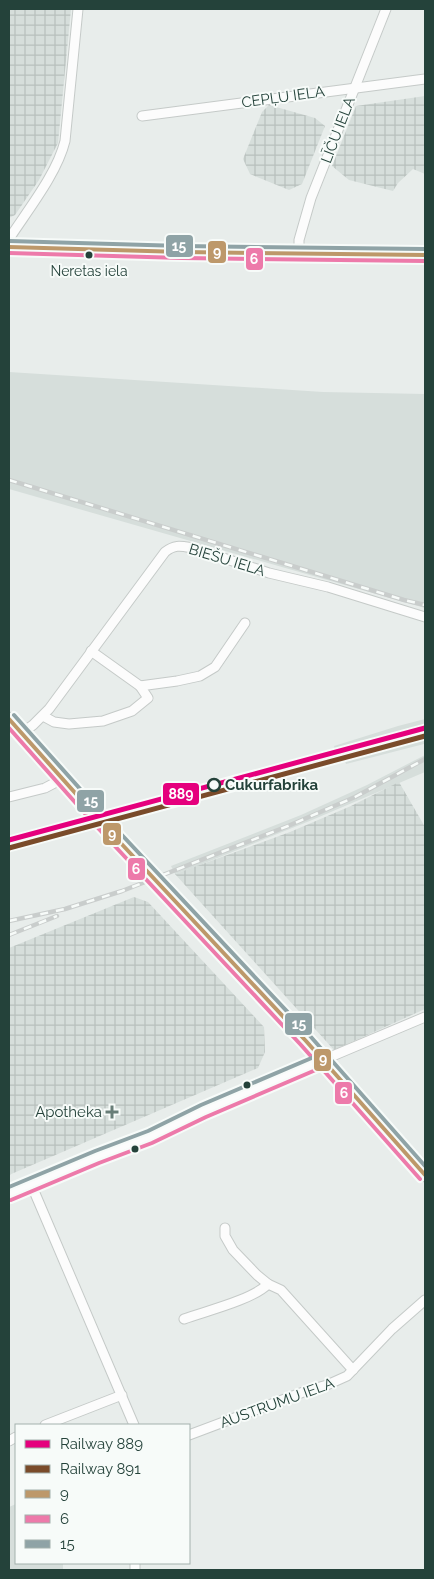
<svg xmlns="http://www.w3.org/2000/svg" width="434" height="1579" font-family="Raleway,sans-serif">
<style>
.built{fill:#d6dedb}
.industrial{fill:url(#industrial-grid)}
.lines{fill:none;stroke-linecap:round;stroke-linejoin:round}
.street-casing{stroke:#c5cac8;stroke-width:11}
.secondary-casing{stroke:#c3cbc8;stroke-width:15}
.street{stroke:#fcfcfc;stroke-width:9}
.secondary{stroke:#fcfcfc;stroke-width:12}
.rail-casing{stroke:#c9cdcc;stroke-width:4.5}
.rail{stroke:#f7fbf9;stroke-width:2.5;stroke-dasharray:8;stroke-linecap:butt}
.bus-1-casing{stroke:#f7fbf9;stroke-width:8}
.bus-2-casing{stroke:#f7fbf9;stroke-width:8}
.bus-3-casing{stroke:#f7fbf9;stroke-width:8}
.bus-1{stroke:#bd986a;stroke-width:4}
.bus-2{stroke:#ed7aaa;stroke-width:4}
.bus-3{stroke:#8fa3a6;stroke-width:4}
.rail-1-casing{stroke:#f7fbf9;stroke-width:9}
.rail-2-casing{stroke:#f7fbf9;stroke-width:9}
.rail-1{stroke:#e5007d;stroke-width:5}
.rail-2{stroke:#7a4b2a;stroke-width:5}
.bus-dot{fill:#24423a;stroke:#f7fbf9;stroke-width:2}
.stop-dot{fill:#f7fbf9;stroke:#24423a;stroke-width:2.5}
.poi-dot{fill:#697e78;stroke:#f7fbf9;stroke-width:2}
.labels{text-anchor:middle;stroke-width:4;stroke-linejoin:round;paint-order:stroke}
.bus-label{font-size:14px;fill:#24423a;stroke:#f7fbf9}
.street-label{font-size:15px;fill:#24423a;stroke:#f7fbf9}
.stop-label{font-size:15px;font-weight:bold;fill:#24423a;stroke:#f7fbf9;text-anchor:start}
.poi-label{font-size:15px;fill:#24423a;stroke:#f7fbf9;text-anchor:end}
.line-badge{stroke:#f7fbf9;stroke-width:2}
.badge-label{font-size:14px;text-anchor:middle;font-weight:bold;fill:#fff}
</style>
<defs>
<pattern id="industrial-grid" width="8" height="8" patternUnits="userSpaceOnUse" patternTransform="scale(1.25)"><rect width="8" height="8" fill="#d6dedb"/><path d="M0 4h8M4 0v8" fill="none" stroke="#b8c0bd"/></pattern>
</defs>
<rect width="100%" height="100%" fill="#e8edeb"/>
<!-- built -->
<g class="built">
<path d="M 9,372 L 323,392 L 425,394 L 425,608 L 9,489 Z"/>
<path d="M 425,719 L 424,744 L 346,764 L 345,761 L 118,822 L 107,811 L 335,750 L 334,746 L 398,726 Z"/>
<path d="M 425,755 L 425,772 L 312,820 L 195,867 L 175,874 L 171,866 L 301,815 L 367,785 Z"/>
<path d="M 16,1504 L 16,1563 L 63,1563 L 63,1570 L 9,1570 L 9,1507 Z"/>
</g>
<!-- industrial -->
<g class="industrial">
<path d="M 9,9 L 71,9 L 58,143 L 39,180 L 15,215 L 9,218 Z"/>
<path d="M 425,96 L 425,174 L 413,169 L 398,183 L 393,191 L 349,180 L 332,166 L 356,106 Z"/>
<path d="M 269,105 L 315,118 L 325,126 L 302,184 L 289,190 L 250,174 L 243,159 L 262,112 Z"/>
<path d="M 399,782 L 425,827 L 425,1009 L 334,1050 L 175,874 L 290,832 L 351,806 Z"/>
<path d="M 134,897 L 148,902 L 264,1027 L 265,1052 L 258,1068 L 9,1175 L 9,948 Z"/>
</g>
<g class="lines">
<!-- street casing -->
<g class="street-casing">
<g id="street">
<path d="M 142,116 L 425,79"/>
<path d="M 9,239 C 27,211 57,174 65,141 L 78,9"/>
<path d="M 9,247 L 182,252 L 425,255"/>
<path d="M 299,253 L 299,240 L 311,198 L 386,9"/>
<path d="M 91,651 L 140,686 L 177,681 L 200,676 L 215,667 L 245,623"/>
<path d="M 43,716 L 54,722 L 69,724 L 103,721 L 132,711 L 148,698 L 140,686"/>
<path d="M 22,733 L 33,725 L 49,709 L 165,552 C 175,544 181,546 193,548 L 269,573 L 328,587 L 425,617"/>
<path d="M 9,797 L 45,788 L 62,779"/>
<path d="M 323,1060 L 425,1017"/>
<path d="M 31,1184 L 134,1425"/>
<path d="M 225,1228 L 225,1236 L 233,1250 L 257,1275 L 268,1284 L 281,1290 L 353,1370"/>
<path d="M 184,1319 C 206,1311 252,1300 268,1284"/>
<path d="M 45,1425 L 122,1395"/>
<path d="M 189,1435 L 306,1391 L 327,1385 L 347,1376 L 392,1329 L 425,1300"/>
<path d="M 9,1441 L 16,1437"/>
<path d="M 135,1570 L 135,1563"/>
</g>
</g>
<!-- secondary casing -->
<g class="secondary-casing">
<g id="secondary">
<path d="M 9,719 L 102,823 L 306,1041 L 425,1175"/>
<path d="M 9,1194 L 97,1157 L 150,1137 L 203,1111 L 323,1060"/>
</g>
</g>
<!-- street -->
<use href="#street" class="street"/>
<!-- secondary -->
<use href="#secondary" class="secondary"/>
<!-- rail casing -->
<g class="rail-casing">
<g id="rail">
<path d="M 9,480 L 404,600 L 425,605"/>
<path d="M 9,921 L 65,909 L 122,891 L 288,826 L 355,797 L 425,759"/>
<path d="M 9,935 L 57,916"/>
</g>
</g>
<!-- rail -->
<use href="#rail" class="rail"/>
<!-- bus-1 casing -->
<g class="bus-1-casing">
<g id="bus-1">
<path d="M 9,247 L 182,252 L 425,255"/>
<path d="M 9,719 L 102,823 L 306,1041 L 425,1175"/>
</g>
</g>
<!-- bus-2 casing -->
<g class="bus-2-casing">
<g id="bus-2">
<path d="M 9,253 L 182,258 L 425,261"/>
<path d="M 9,728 L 97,827 L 301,1045 L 420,1179"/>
<path d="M 11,1200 L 99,1163 L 152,1143 L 206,1117 L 325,1066"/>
</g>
</g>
<!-- bus-3 casing -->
<g class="bus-3-casing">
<g id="bus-3">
<path d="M 9,241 L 182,246 L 425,249"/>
<path d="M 14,715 L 107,819 L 311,1037 L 425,1166"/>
<path d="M 9,1187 L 95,1151 L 148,1131 L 201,1105 L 321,1054"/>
</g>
</g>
<!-- bus-1 -->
<use href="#bus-1" class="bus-1"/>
<!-- bus-2 -->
<use href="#bus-2" class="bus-2"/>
<!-- bus-3 -->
<use href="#bus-3" class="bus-3"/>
<!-- rail-1 casing -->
<g class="rail-1-casing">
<path id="rail-1" d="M 9,840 L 425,728"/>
</g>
<!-- rail-2 casing -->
<g class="rail-2-casing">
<path id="rail-2" d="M 9,848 L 425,736"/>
</g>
<!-- rail-1 -->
<use href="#rail-1" class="rail-1"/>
<!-- rail-2 -->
<use href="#rail-2" class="rail-2"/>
</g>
<!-- markers -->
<g class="bus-dot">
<circle cx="89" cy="255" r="4.5"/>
<circle cx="247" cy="1085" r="4.5"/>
<circle cx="135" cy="1149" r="4.5"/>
</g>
<circle class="stop-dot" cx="214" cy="785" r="6"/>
<path class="poi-dot" d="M109.5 1104.5h5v5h5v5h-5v5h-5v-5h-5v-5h5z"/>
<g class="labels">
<!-- bus labels -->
<g class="bus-label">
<text x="89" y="276">Neretas iela</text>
</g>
<!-- street labels -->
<g class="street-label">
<text transform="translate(283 97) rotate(-8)" y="5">CEPĻU IELA</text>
<text transform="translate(338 130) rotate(-69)" y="5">LĪČU IELA</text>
<text transform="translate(227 560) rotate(17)" y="5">BIEŠU IELA</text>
<text transform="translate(277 1403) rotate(-20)" y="5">AUSTRUMU IELA</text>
</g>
<!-- stop labels -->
<g class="stop-label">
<text x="225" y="790">Cukurfabrika</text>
</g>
<!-- poi labels -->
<g class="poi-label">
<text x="102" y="1117">Apotheka</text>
</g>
</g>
<g class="line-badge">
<rect x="165" y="234" width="29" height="24" rx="5" fill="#8fa3a6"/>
<rect x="207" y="240" width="20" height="24" rx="5" fill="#bd986a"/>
<rect x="245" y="247" width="19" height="24" rx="5" fill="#ed7aaa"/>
<rect x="162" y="782" width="38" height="24" rx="5" fill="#e5007d"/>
<rect x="76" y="789" width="29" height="24" rx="5" fill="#8fa3a6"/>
<rect x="102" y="822" width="20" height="24" rx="5" fill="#bd986a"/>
<rect x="127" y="857" width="19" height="24" rx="5" fill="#ed7aaa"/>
<rect x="284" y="1012" width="29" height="24" rx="5" fill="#8fa3a6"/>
<rect x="313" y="1048" width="19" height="24" rx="5" fill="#bd986a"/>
<rect x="334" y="1081" width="19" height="24" rx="5" fill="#ed7aaa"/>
</g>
<g class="badge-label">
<text x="179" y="251">15</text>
<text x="217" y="257">9</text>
<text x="254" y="264">6</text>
<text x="181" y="799">889</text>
<text x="91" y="806">15</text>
<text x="112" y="839">9</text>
<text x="136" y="874">6</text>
<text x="299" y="1029">15</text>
<text x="323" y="1064">9</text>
<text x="344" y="1098">6</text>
</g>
<!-- border -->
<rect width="434" height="1579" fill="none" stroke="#24423a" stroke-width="20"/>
<!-- legend -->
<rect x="15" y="1424" width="175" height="140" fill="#f7fbf9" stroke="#a3b1ad"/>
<rect x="25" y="1440" width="25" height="8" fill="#e5007d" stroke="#a3b1ad"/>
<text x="60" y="1449" font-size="15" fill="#24423a">Railway 889</text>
<rect x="25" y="1465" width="25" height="8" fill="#7a4b2a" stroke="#a3b1ad"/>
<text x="60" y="1474" font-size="15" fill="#24423a">Railway 891</text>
<rect x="25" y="1490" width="25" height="8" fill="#bd986a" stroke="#a3b1ad"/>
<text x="60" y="1499" font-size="15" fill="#24423a">9</text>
<rect x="25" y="1515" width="25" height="8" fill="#ed7aaa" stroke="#a3b1ad"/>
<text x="60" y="1524" font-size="15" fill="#24423a">6</text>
<rect x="25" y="1540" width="25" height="8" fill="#8fa3a6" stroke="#a3b1ad"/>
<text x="60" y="1549" font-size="15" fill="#24423a">15</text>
</svg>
